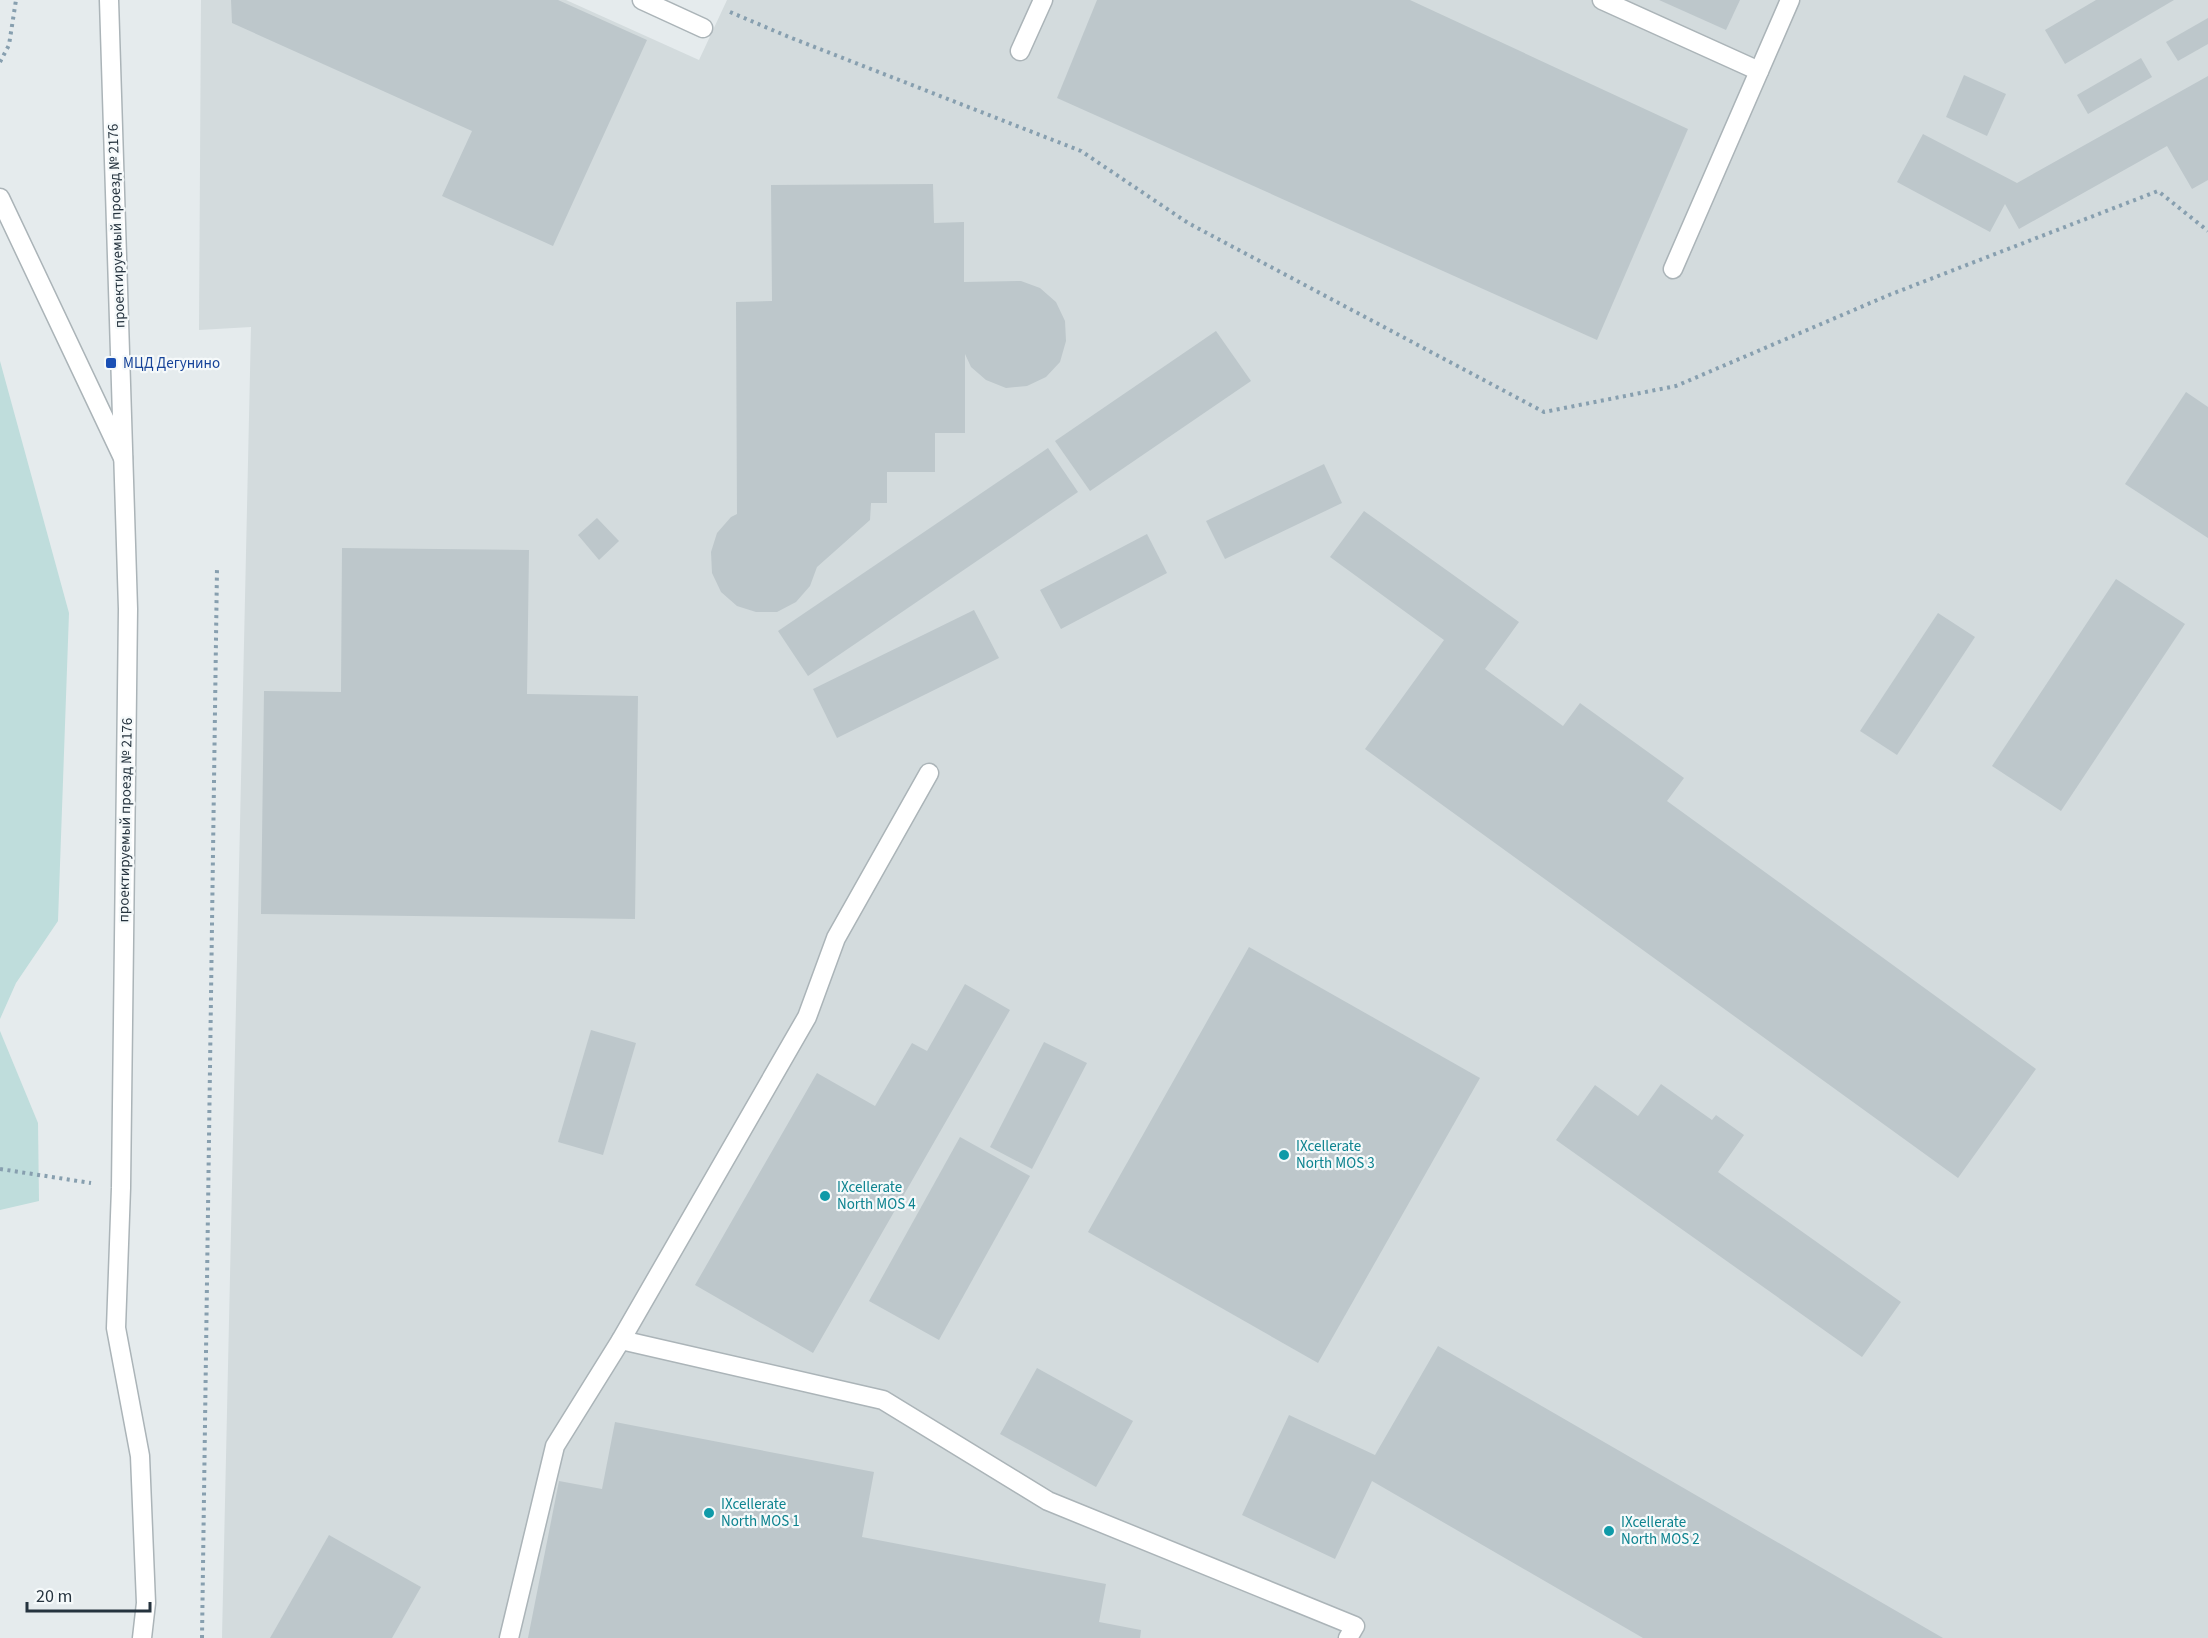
<svg xmlns="http://www.w3.org/2000/svg" width="2208" height="1638" font-family="'Source Sans 3',sans-serif">
<style>
.built{fill:#d3dbdd}
.green{fill:#bfdddc}
.building{fill:#bdc7cb}
.lines{fill:none;stroke-linecap:round;stroke-linejoin:round}
.lane-casing{stroke:#abb4b8;stroke-width:21}
.street-casing{stroke:#abb4b8;stroke-width:21}
.path{stroke:#879faf;stroke-width:4;stroke-dasharray:3 4.5;stroke-linecap:butt}
.lane{stroke:#fff;stroke-width:18}
.street{stroke:#fff;stroke-width:18}
.transit-dot{fill:#1a4fb4;stroke:#f5f9fa;stroke-width:2}
.culture-dot{fill:#0f9aa8;stroke:#f5f9fa;stroke-width:2}
.labels{text-anchor:middle;stroke-width:4.5;stroke-linejoin:round;paint-order:stroke}
.street-label{font-size:15px;fill:#25333e;stroke:#f5f9fa}
.transit-label{font-size:15px;fill:#164399;stroke:#f5f9fa;text-anchor:start}
.culture-label{font-size:15px;fill:#0d838f;stroke:#f5f9fa;text-anchor:start}
</style>
<rect width="100%" height="100%" fill="#e5ebed"/>
<!-- built -->
<path class="built" d="M 201,0 L 566,0 L 699,60 L 727,0 L 2208,0 L 2208,1638 L 222,1638 L 251,327 L 199,330 Z"/>
<!-- green -->
<g class="green">
<path d="M 0,361 L 69,613 L 58,921 L 16,983 L 0,1019 Z"/>
<path d="M 0,1031 L 38,1123 L 39,1201 L 0,1210 Z"/>
</g>
<!-- building -->
<g class="building">
<path d="M 231,0 L 558,0 L 647,40 L 553,246 L 442,196 L 472,131 L 232,23 Z"/>
<path d="M 1097,0 L 1410,0 L 1688,129 L 1597,340 L 1057,98 Z"/>
<path d="M 1659,0 L 1740,0 L 1726,30 Z"/>
<path d="M 2096,0 L 2174,0 L 2065,64 L 2045,30 Z"/>
<path d="M 2208,18 L 2208,44 L 2178,61 L 2166,42 Z"/>
<path d="M 2141,58 L 2152,77 L 2088,114 L 2077,95 Z"/>
<path d="M 1964,75 L 2006,94 L 1987,136 L 1946,117 Z"/>
<path d="M 2208,76 L 2208,180 L 2192,189 L 2167,146 L 2019,229 L 2005,204 L 1990,232 L 1897,182 L 1923,134 L 2017,183 Z"/>
<path d="M 933,184 L 934,223 L 964,222 L 964,282 L 1021,281 L 1040,288 L 1056,302 L 1065,321 L 1066,341 L 1060,362 L 1046,377 L 1027,386 L 1006,388 L 986,380 L 971,367 L 965,354 L 965,433 L 935,433 L 935,472 L 887,472 L 887,503 L 871,503 L 870,520 L 817,567 L 810,586 L 796,602 L 777,612 L 756,612 L 737,606 L 721,592 L 712,573 L 711,552 L 717,533 L 731,517 L 737,514 L 736,302 L 772,301 L 771,185 Z"/>
<path d="M 1216,331 L 1251,381 L 1090,491 L 1055,441 Z"/>
<path d="M 2186,392 L 2208,407 L 2208,538 L 2125,484 Z"/>
<path d="M 1048,448 L 1078,492 L 808,676 L 778,631 Z"/>
<path d="M 1324,464 L 1342,503 L 1225,559 L 1206,521 Z"/>
<path d="M 1364,511 L 1519,622 L 1485,669 L 1563,726 L 1580,703 L 1684,778 L 1667,801 L 2036,1069 L 1958,1178 L 1365,749 L 1444,640 L 1330,557 Z"/>
<path d="M 597,518 L 619,541 L 599,560 L 578,535 Z"/>
<path d="M 1147,534 L 1167,573 L 1061,629 L 1040,590 Z"/>
<path d="M 342,548 L 529,550 L 527,694 L 638,696 L 635,919 L 261,914 L 264,691 L 341,692 Z"/>
<path d="M 2116,579 L 2185,624 L 2061,811 L 1992,766 Z"/>
<path d="M 974,610 L 999,658 L 837,738 L 813,689 Z"/>
<path d="M 1938,613 L 1975,637 L 1897,755 L 1860,731 Z"/>
<path d="M 1249,947 L 1480,1078 L 1318,1363 L 1088,1232 Z"/>
<path d="M 965,984 L 1010,1010 L 813,1353 L 695,1285 L 817,1073 L 875,1106 L 912,1043 L 927,1051 Z"/>
<path d="M 591,1030 L 636,1043 L 603,1155 L 558,1142 Z"/>
<path d="M 1044,1042 L 1087,1063 L 1032,1169 L 990,1147 Z"/>
<path d="M 1661,1084 L 1712,1120 L 1716,1115 L 1744,1135 L 1718,1172 L 1901,1302 L 1862,1357 L 1556,1140 L 1595,1085 L 1638,1116 Z"/>
<path d="M 960,1137 L 1030,1176 L 939,1340 L 869,1301 Z"/>
<path d="M 1438,1346 L 1943,1638 L 1643,1638 L 1372,1481 L 1335,1559 L 1242,1515 L 1289,1415 L 1375,1455 Z"/>
<path d="M 1037,1368 L 1133,1421 L 1096,1487 L 1000,1434 Z"/>
<path d="M 615,1422 L 874,1472 L 862,1537 L 1106,1584 L 1099,1622 L 1141,1630 L 1140,1638 L 528,1638 L 559,1481 L 602,1489 Z"/>
<path d="M 329,1535 L 421,1587 L 392,1638 L 270,1638 Z"/>
</g>
<g class="lines">
<!-- lane casing -->
<g class="lane-casing">
<g id="lane">
<path d="M 642,0 L 703,28"/>
<path d="M 1602,0 L 1759,71"/>
<path d="M 1020,51 L 1043,0"/>
<path d="M 0,198 L 123,458"/>
<path d="M 1673,269 L 1790,0"/>
<path d="M 621,1340 L 883,1400 L 1048,1501 L 1355,1626 L 1348,1638"/>
<path d="M 509,1638 L 555,1446 L 621,1340 L 807,1017 L 836,938 L 929,773"/>
</g>
</g>
<!-- street casing -->
<g class="street-casing">
<path id="street" d="M 109,0 L 128,609 L 121,1188 L 116,1328 L 140,1456 L 146,1603 L 142,1638"/>
</g>
<!-- path -->
<g class="path">
<path d="M 730,12 L 789,37 L 1081,151 L 1188,223 L 1544,412 L 1676,386 L 1889,295 L 2158,191 L 2208,231"/>
<path d="M 0,62 L 9,45 L 16,0"/>
<path d="M 0,1169 L 91,1183"/>
<path d="M 202,1638 L 217,568"/>
</g>
<!-- lane -->
<use href="#lane" class="lane"/>
<!-- street -->
<use href="#street" class="street"/>
</g>
<!-- markers -->
<rect class="transit-dot" x="105" y="357" width="12" height="12" rx="3"/>
<g class="culture-dot">
<circle cx="1284" cy="1155" r="6"/>
<circle cx="825" cy="1196" r="6"/>
<circle cx="709" cy="1513" r="6"/>
<circle cx="1609" cy="1531" r="6"/>
</g>
<g class="labels">
<!-- street labels -->
<g class="street-label">
<text transform="translate(116 226) rotate(-92)" y="5">проектируемый проезд № 2176</text>
<text transform="translate(125 820) rotate(-89)" y="5">проектируемый проезд № 2176</text>
</g>
<!-- transit labels -->
<g class="transit-label">
<text x="123" y="368">МЦД Дегунино</text>
</g>
<!-- culture labels -->
<g class="culture-label">
<text x="1296" y="1151">IXcellerate<tspan x="1296" dy="17">North MOS 3</tspan></text>
<text x="837" y="1192">IXcellerate<tspan x="837" dy="17">North MOS 4</tspan></text>
<text x="721" y="1509">IXcellerate<tspan x="721" dy="17">North MOS 1</tspan></text>
<text x="1621" y="1527">IXcellerate<tspan x="1621" dy="17">North MOS 2</tspan></text>
</g>
</g>
<!-- scale -->
<path d="M27 1602v9h123v-9" fill="none" stroke="#25333e" stroke-width="3"/>
<text x="36" y="1602" font-size="18" fill="#25333e" stroke="#f5f9fa" stroke-width="4.5" paint-order="stroke">20 m</text>
</svg>
